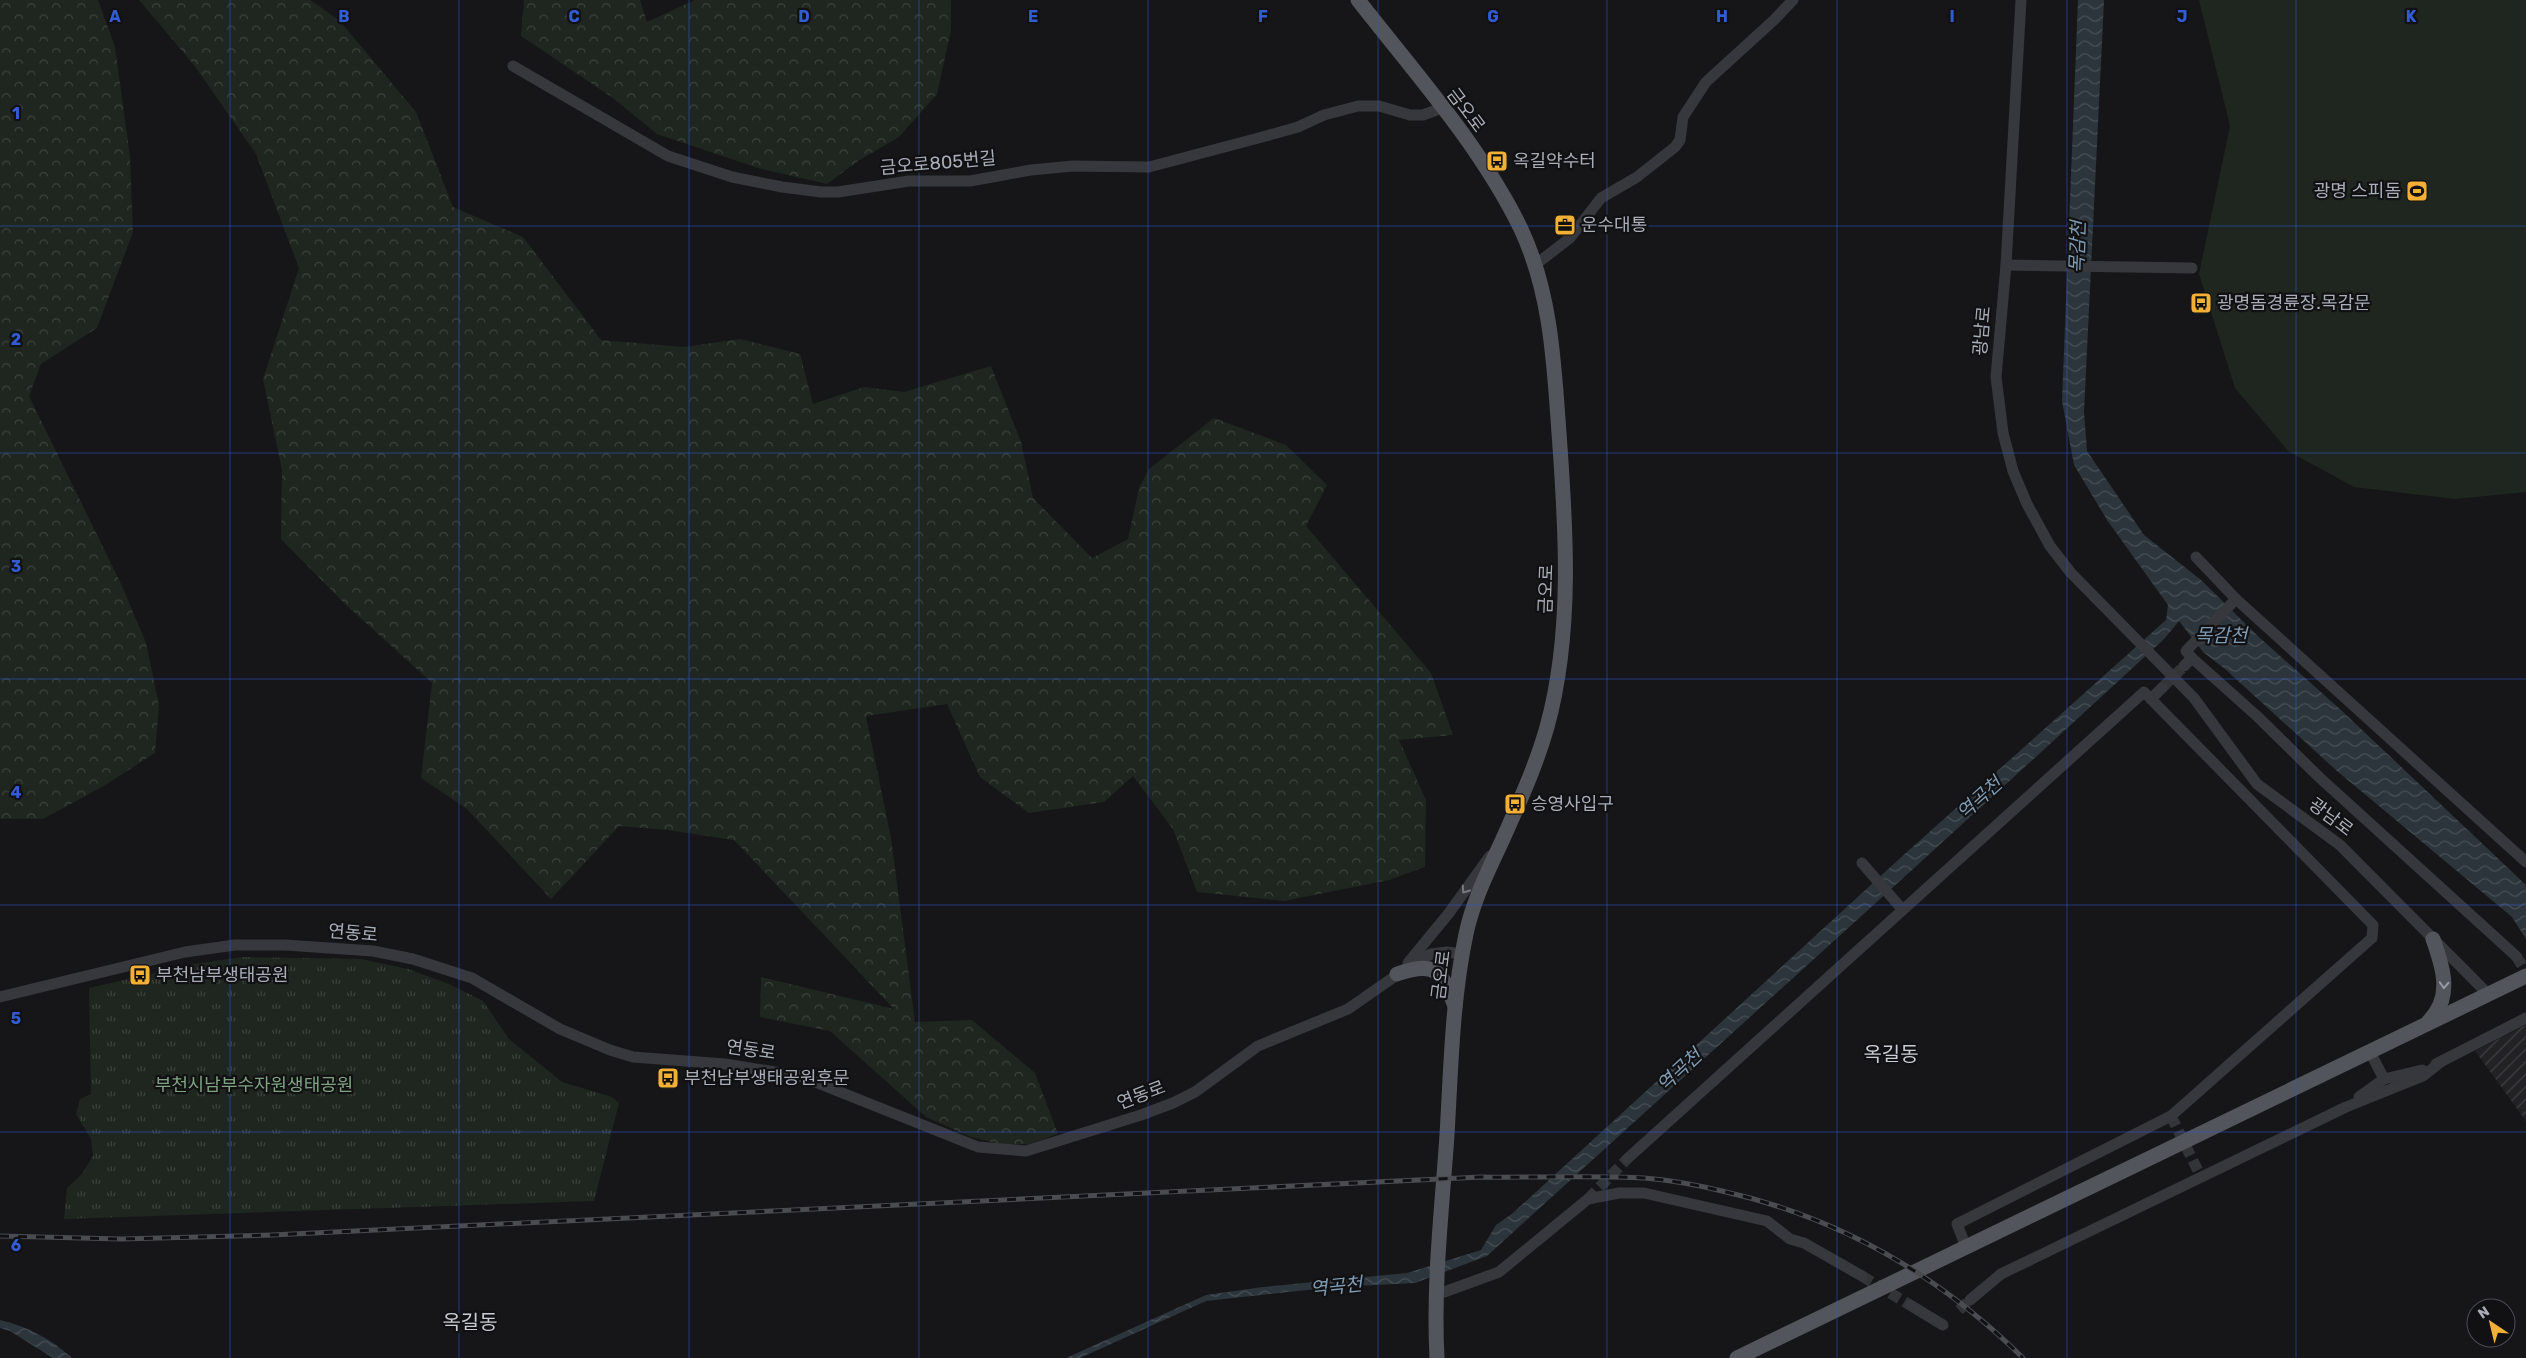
<svg xmlns="http://www.w3.org/2000/svg" width="2526" height="1358" font-family="Rubik,'Noto Sans KR',sans-serif">
<style>
.industrial{fill:url(#industrial-furrows)}
.grass{fill:#1e261f}
.forest{fill:url(#forest-crowns)}
.park{fill:url(#park-tufts)}
.water{fill:url(#water-waves)}
.lines{fill:none;stroke-linecap:round;stroke-linejoin:round}
.minor-tunnel{stroke:#333438;stroke-width:11;stroke-dasharray:11 5.5;stroke-linecap:butt}
.minor{stroke:#37383d;stroke-width:11}
.major{stroke:#53555c;stroke-width:15}
.rail-casing{stroke:#4a4c52;stroke-width:5}
.rail{stroke:#111113;stroke-width:3;stroke-dasharray:9;stroke-linecap:butt}
.oneway{stroke:#757881}
.oneway2{stroke:#979ba6}
.grid{fill:none;stroke:#325cd3;stroke-width:1;stroke-opacity:0.55}
.labels{text-anchor:middle;stroke-width:4.5;stroke-linejoin:round;paint-order:stroke}
.street-label{font-size:18px;fill:#a8adb8;stroke:#111113}
.poi-label{font-size:18px;fill:#a8adb8;stroke:#111113;text-anchor:start}
.park-label{font-size:18px;fill:#7fa381;stroke:#111113}
.water-label{font-size:19px;font-style:italic;fill:#7f9bb3;stroke:#111113}
.quarter-label{font-size:20px;fill:#c9ccd4;stroke:#111113}
.grid-label{font-size:16px;text-anchor:middle;font-weight:bold;fill:#325cd3;stroke:#111113;stroke-width:4.5;stroke-linejoin:round;paint-order:stroke}
</style>
<defs>
<pattern id="industrial-furrows" width="10" height="10" patternUnits="userSpaceOnUse" patternTransform="scale(1.25)"><rect width="10" height="10" fill="#222225"/><path d="M-1 1l2-2M0 10L10 0M9 11l2-2" fill="none" stroke="#3f3f43"/></pattern>
<pattern id="forest-crowns" width="20" height="18" patternUnits="userSpaceOnUse" patternTransform="scale(1.25)"><rect width="20" height="18" fill="#1e261f"/><path d="M2 6a3 3 0 1 1 6 0M12 15a3 3 0 1 1 6 0" fill="none" stroke="#3c433d"/></pattern>
<pattern id="park-tufts" width="24" height="20" patternUnits="userSpaceOnUse" patternTransform="scale(1.25)"><rect width="24" height="20" fill="#1e261f"/><path d="M3 7l-1-3M5 7V3M7 7l1-3M15 17l-1-3M17 17v-4M19 17l1-3" fill="none" stroke="#3c433d"/></pattern>
<pattern id="water-waves" width="16" height="10" patternUnits="userSpaceOnUse" patternTransform="scale(1.25)"><rect width="16" height="10" fill="#2c353c"/><path d="M0 5q4-4 8 0t8 0" fill="none" stroke="#485056"/></pattern>
</defs>
<rect width="100%" height="100%" fill="#161618"/>
<!-- industrial -->
<path class="industrial" d="M 2526,1025 L 2526,1121 L 2475,1051 Z"/>
<!-- grass -->
<path class="grass" d="M 2199,0 L 2526,0 L 2526,492 L 2455,499 L 2354,487 L 2288,451 L 2235,388 L 2199,274 L 2230,126 Z"/>
<!-- forest -->
<g class="forest">
<path d="M 0,0 L 98,0 L 115,47 L 130,157 L 133,232 L 97,328 L 41,364 L 29,396 L 122,586 L 146,643 L 159,705 L 155,753 L 102,787 L 43,819 L 0,819 Z"/>
<path d="M 139,0 L 310,0 L 339,20 L 416,112 L 453,207 L 523,237 L 601,340 L 683,347 L 740,339 L 800,354 L 813,404 L 864,387 L 904,392 L 991,366 L 1021,442 L 1033,498 L 1092,558 L 1128,539 L 1139,488 L 1149,469 L 1214,418 L 1286,445 L 1327,485 L 1306,526 L 1431,673 L 1453,735 L 1399,740 L 1426,800 L 1425,867 L 1389,880 L 1284,901 L 1197,892 L 1173,829 L 1133,776 L 1104,802 L 1029,813 L 980,777 L 947,704 L 866,716 L 891,838 L 915,1022 L 972,1020 L 1035,1073 L 1058,1134 L 1029,1144 L 1004,1145 L 971,1137 L 926,1117 L 830,1031 L 760,1017 L 761,977 L 894,1009 L 734,840 L 668,830 L 619,826 L 551,899 L 467,809 L 421,778 L 432,683 L 345,604 L 281,539 L 282,470 L 263,379 L 299,268 L 256,154 L 194,65 Z"/>
<path d="M 524,0 L 640,0 L 647,22 L 695,0 L 951,0 L 951,30 L 937,94 L 899,137 L 858,161 L 827,184 L 758,168 L 657,134 L 613,98 L 521,36 Z"/>
</g>
<!-- park -->
<path class="park" d="M 243,957 L 361,959 L 408,969 L 449,984 L 483,1001 L 509,1039 L 562,1082 L 612,1097 L 619,1103 L 594,1201 L 64,1219 L 67,1188 L 82,1174 L 93,1156 L 91,1139 L 76,1114 L 80,1099 L 91,1094 L 89,988 L 194,964 Z"/>
<!-- water -->
<g class="water">
<path d="M 2078,0 L 2104,0 L 2084,412 L 2087,451 L 2144,535 L 2201,580 L 2260,638 L 2341,710 L 2526,885 L 2526,939 L 2512,917 L 2337,771 L 2225,669 L 2203,652 L 2179,621 L 2164,639 C 1940,846 1713,1050 1487,1256 L 1415,1283 L 1335,1287 L 1206,1301 L 1080,1358 L 1066,1358 L 1206,1295 L 1263,1287 L 1407,1273 L 1481,1250 L 1496,1225 L 1513,1213 L 1897,861 L 2166,620 L 2168,605 L 2107,520 L 2074,465 L 2062,401 Z"/>
<path d="M 0,1320 C 28,1327 50,1338 72,1358 L 53,1358 L 10,1331 L 0,1328 Z"/>
</g>
<g class="lines">
<!-- minor-tunnel -->
<g class="minor-tunnel">
<path d="M 2162,688 L 2184,666"/>
<path d="M 2516,956 L 2526,972"/>
<path d="M 2171,1116 L 2201,1177"/>
<path d="M 1588,1199 L 1627,1159"/>
<path d="M 1862,1276 L 1910,1305"/>
<path d="M 1959,1310 L 1970,1300"/>
</g>
<!-- minor -->
<g class="minor">
<path d="M 2021,0 L 2006,265 L 1996,377 L 2003,433 L 2013,471 L 2027,504 L 2050,546 L 2071,573 L 2194,698 L 2257,784 L 2340,845 L 2488,994"/>
<path d="M 513,66 L 668,156 L 732,177 L 782,187 L 821,192 L 838,192 L 909,181 L 970,181 L 1031,170 L 1073,166 L 1149,167 L 1266,136 L 1298,127 L 1324,115 L 1358,106 L 1379,106 L 1410,115 L 1423,115 L 1442,108"/>
<path d="M 1535,265 L 1570,238 L 1601,198 L 1637,177 L 1675,147 L 1680,140 L 1683,117 L 1706,82 L 1774,20 L 1793,0"/>
<path d="M 2006,265 L 2192,268"/>
<path d="M 2196,557 L 2236,599 L 2526,862"/>
<path d="M 2192,658 L 2258,717 L 2319,777 L 2516,956"/>
<path d="M 2184,666 L 2192,658 L 2186,651 L 2236,599"/>
<path d="M 2151,699 L 2162,688"/>
<path d="M 1862,863 L 1902,909"/>
<path d="M 1408,963 L 1449,913 L 1490,856"/>
<path d="M 0,997 L 185,952 L 235,945 L 285,945 L 373,951 L 413,959 L 472,978 L 560,1029 L 610,1050 L 633,1057 L 725,1064 L 800,1076 L 978,1147 L 1026,1151 L 1141,1115 L 1173,1103 L 1195,1092 L 1258,1046 L 1348,1009 L 1417,961 L 1431,954 L 1447,952 L 1462,954"/>
<path d="M 2370,1052 L 2384,1079 L 2422,1070"/>
<path d="M 2436,1064 L 2526,1018"/>
<path d="M 2359,1097 L 2384,1079"/>
<path d="M 1627,1159 L 2144,692 L 2373,925 L 2372,938 L 2171,1116 L 1957,1224 L 1966,1247"/>
<path d="M 1436,1295 L 1499,1272 L 1588,1199 L 1619,1193 L 1644,1193 L 1767,1221 L 1790,1239 L 1804,1243 L 1862,1276"/>
<path d="M 1970,1300 L 2001,1274 L 2346,1107 L 2423,1076 L 2442,1061"/>
<path d="M 1910,1305 L 1943,1325"/>
</g>
<!-- major -->
<g class="major">
<path d="M 1358,0 C 1415,73 1480,145 1521,229 C 1551,293 1554,363 1559,433 C 1566,528 1573,633 1547,727 C 1536,766 1519,803 1502,841 C 1488,871 1473,901 1466,934 C 1452,1000 1451,1068 1447,1135 C 1442,1209 1433,1283 1437,1358"/>
<path d="M 1397,974 C 1436,961 1441,970 1455,1006"/>
<path d="M 2429,1021 C 2453,997 2443,967 2433,939"/>
<path d="M 1737,1358 L 2526,976"/>
</g>
<!-- rail casing -->
<g class="rail-casing">
<path id="rail" d="M 0,1236 L 121,1239 L 272,1235 L 1481,1177 C 1535,1178 1590,1175 1644,1178 C 1671,1180 1697,1185 1722,1191 C 1838,1217 1939,1275 2023,1358"/>
</g>
<!-- rail -->
<use href="#rail" class="rail"/>
</g>
<!-- one-way arrows -->
<defs><path id="oneway-chevron" d="M-2-3.5L2.5 0L-2 3.5" fill="none" stroke-width="1.6" stroke-linecap="round" stroke-linejoin="round" transform="scale(1.25)"/></defs>
<use class="oneway" href="#oneway-chevron" transform="translate(1465 890) rotate(125)"/>
<use class="oneway2" href="#oneway-chevron" transform="translate(2444 985) rotate(93)"/>
<!-- grid -->
<path class="grid" d="M 230,0 L 230,1358M 459,0 L 459,1358M 689,0 L 689,1358M 919,0 L 919,1358M 1148,0 L 1148,1358M 1378,0 L 1378,1358M 1607,0 L 1607,1358M 1837,0 L 1837,1358M 2067,0 L 2067,1358M 2296,0 L 2296,1358M 0,226 L 2526,226M 0,453 L 2526,453M 0,679 L 2526,679M 0,905 L 2526,905M 0,1132 L 2526,1132"/>
<!-- icons -->
<defs>
<g id="bus-square" transform="scale(1.125)"><rect x="-9" y="-9" width="18" height="18" rx="4" fill="#f2b134" stroke="#111113"/><path d="M-5-6H5V4H4V6H2V4H-2V6H-4V4H-5ZM-3.5-4V0h7V-4ZM-3.5 1.2v1.5H-2V1.2ZM2 1.2v1.5H3.5V1.2Z" fill="#111"/></g>
<g id="stadium-square" transform="scale(1.125)"><rect x="-9" y="-9" width="18" height="18" rx="4" fill="#f2b134" stroke="#111113"/><path d="M0-5a6.5 5 0 1 0 0 10a6.5 5 0 1 0 0-10ZM-3.5-1.8h7v3.6h-7Z" fill="#111"/></g>
<g id="office-square" transform="scale(1.125)"><rect x="-9" y="-9" width="18" height="18" rx="4" fill="#f2b134" stroke="#111113"/><path d="M-6-3h4V-5.5h4V-3h4V5H-6ZM-1-4.5V-3h2v-1.5ZM-6 0V1H6V0Z" fill="#111"/></g>
</defs>
<g fill-rule="evenodd">
<use href="#bus-square" x="1497" y="161"/>
<use href="#stadium-square" x="2417" y="191"/>
<use href="#office-square" x="1565" y="225"/>
<use href="#bus-square" x="2201" y="303"/>
<use href="#bus-square" x="1515" y="804"/>
<use href="#bus-square" x="140" y="975"/>
<use href="#bus-square" x="668" y="1078"/>
</g>
<g class="labels">
<!-- street labels -->
<g class="street-label">
<text transform="translate(1466 110) rotate(53)" y="6">금오로</text>
<text transform="translate(938 163) rotate(-5)" y="6">금오로805번길</text>
<text transform="translate(1982 331) rotate(-85)" y="6">광남로</text>
<text transform="translate(1546 589) rotate(-88)" y="6">금오로</text>
<text transform="translate(2331 817) rotate(37)" y="6">광남로</text>
<text transform="translate(353 933) rotate(5)" y="6">연동로</text>
<text transform="translate(1441 975) rotate(-83)" y="6">금오로</text>
<text transform="translate(751 1050) rotate(8)" y="6">연동로</text>
<text transform="translate(1141 1095) rotate(-21)" y="6">연동로</text>
</g>
<!-- poi labels -->
<g class="poi-label">
<text x="1513" y="167">옥길약수터</text>
<text x="2401" y="197" text-anchor="end">광명 스피돔</text>
<text x="1581" y="231">운수대통</text>
<text x="2217" y="309">광명돔경륜장.목감문</text>
<text x="1531" y="810">승영사입구</text>
<text x="156" y="981">부천남부생태공원</text>
<text x="684" y="1084">부천남부생태공원후문</text>
</g>
<!-- park labels -->
<g class="park-label">
<text x="254" y="1091">부천시남부수자원생태공원</text>
</g>
<!-- water labels -->
<g class="water-label">
<text transform="translate(2077 247) rotate(-88)" y="7">목감천</text>
<text x="2221" y="642">목감천</text>
<text transform="translate(1979 798) rotate(-42)" y="7">역곡천</text>
<text transform="translate(1679 1070) rotate(-43)" y="7">역곡천</text>
<text transform="translate(1336 1286) rotate(-6)" y="7">역곡천</text>
</g>
<!-- quarter labels -->
<g class="quarter-label">
<text x="1891" y="1061">옥길동</text>
<text x="470" y="1329">옥길동</text>
</g>
</g>
<g class="grid-label">
<text x="115" y="22">A</text>
<text x="344" y="22">B</text>
<text x="574" y="22">C</text>
<text x="804" y="22">D</text>
<text x="1033" y="22">E</text>
<text x="1263" y="22">F</text>
<text x="1493" y="22">G</text>
<text x="1722" y="22">H</text>
<text x="1952" y="22">I</text>
<text x="2182" y="22">J</text>
<text x="2411" y="22">K</text>
<text x="16" y="119">1</text>
<text x="16" y="345">2</text>
<text x="16" y="572">3</text>
<text x="16" y="798">4</text>
<text x="16" y="1024">5</text>
<text x="16" y="1251">6</text>
</g>
<!-- north arrow -->
<g transform="translate(2491 1323) rotate(325)"><circle r="24" fill="#111113" stroke="#4d4f55"/>
<path d="M0-4L9 19L0 12L-9 19Z" fill="#f2b134"/>
<text y="-8" font-size="14" font-weight="bold" text-anchor="middle" fill="#a8adb8">N</text>
</g>
</svg>
